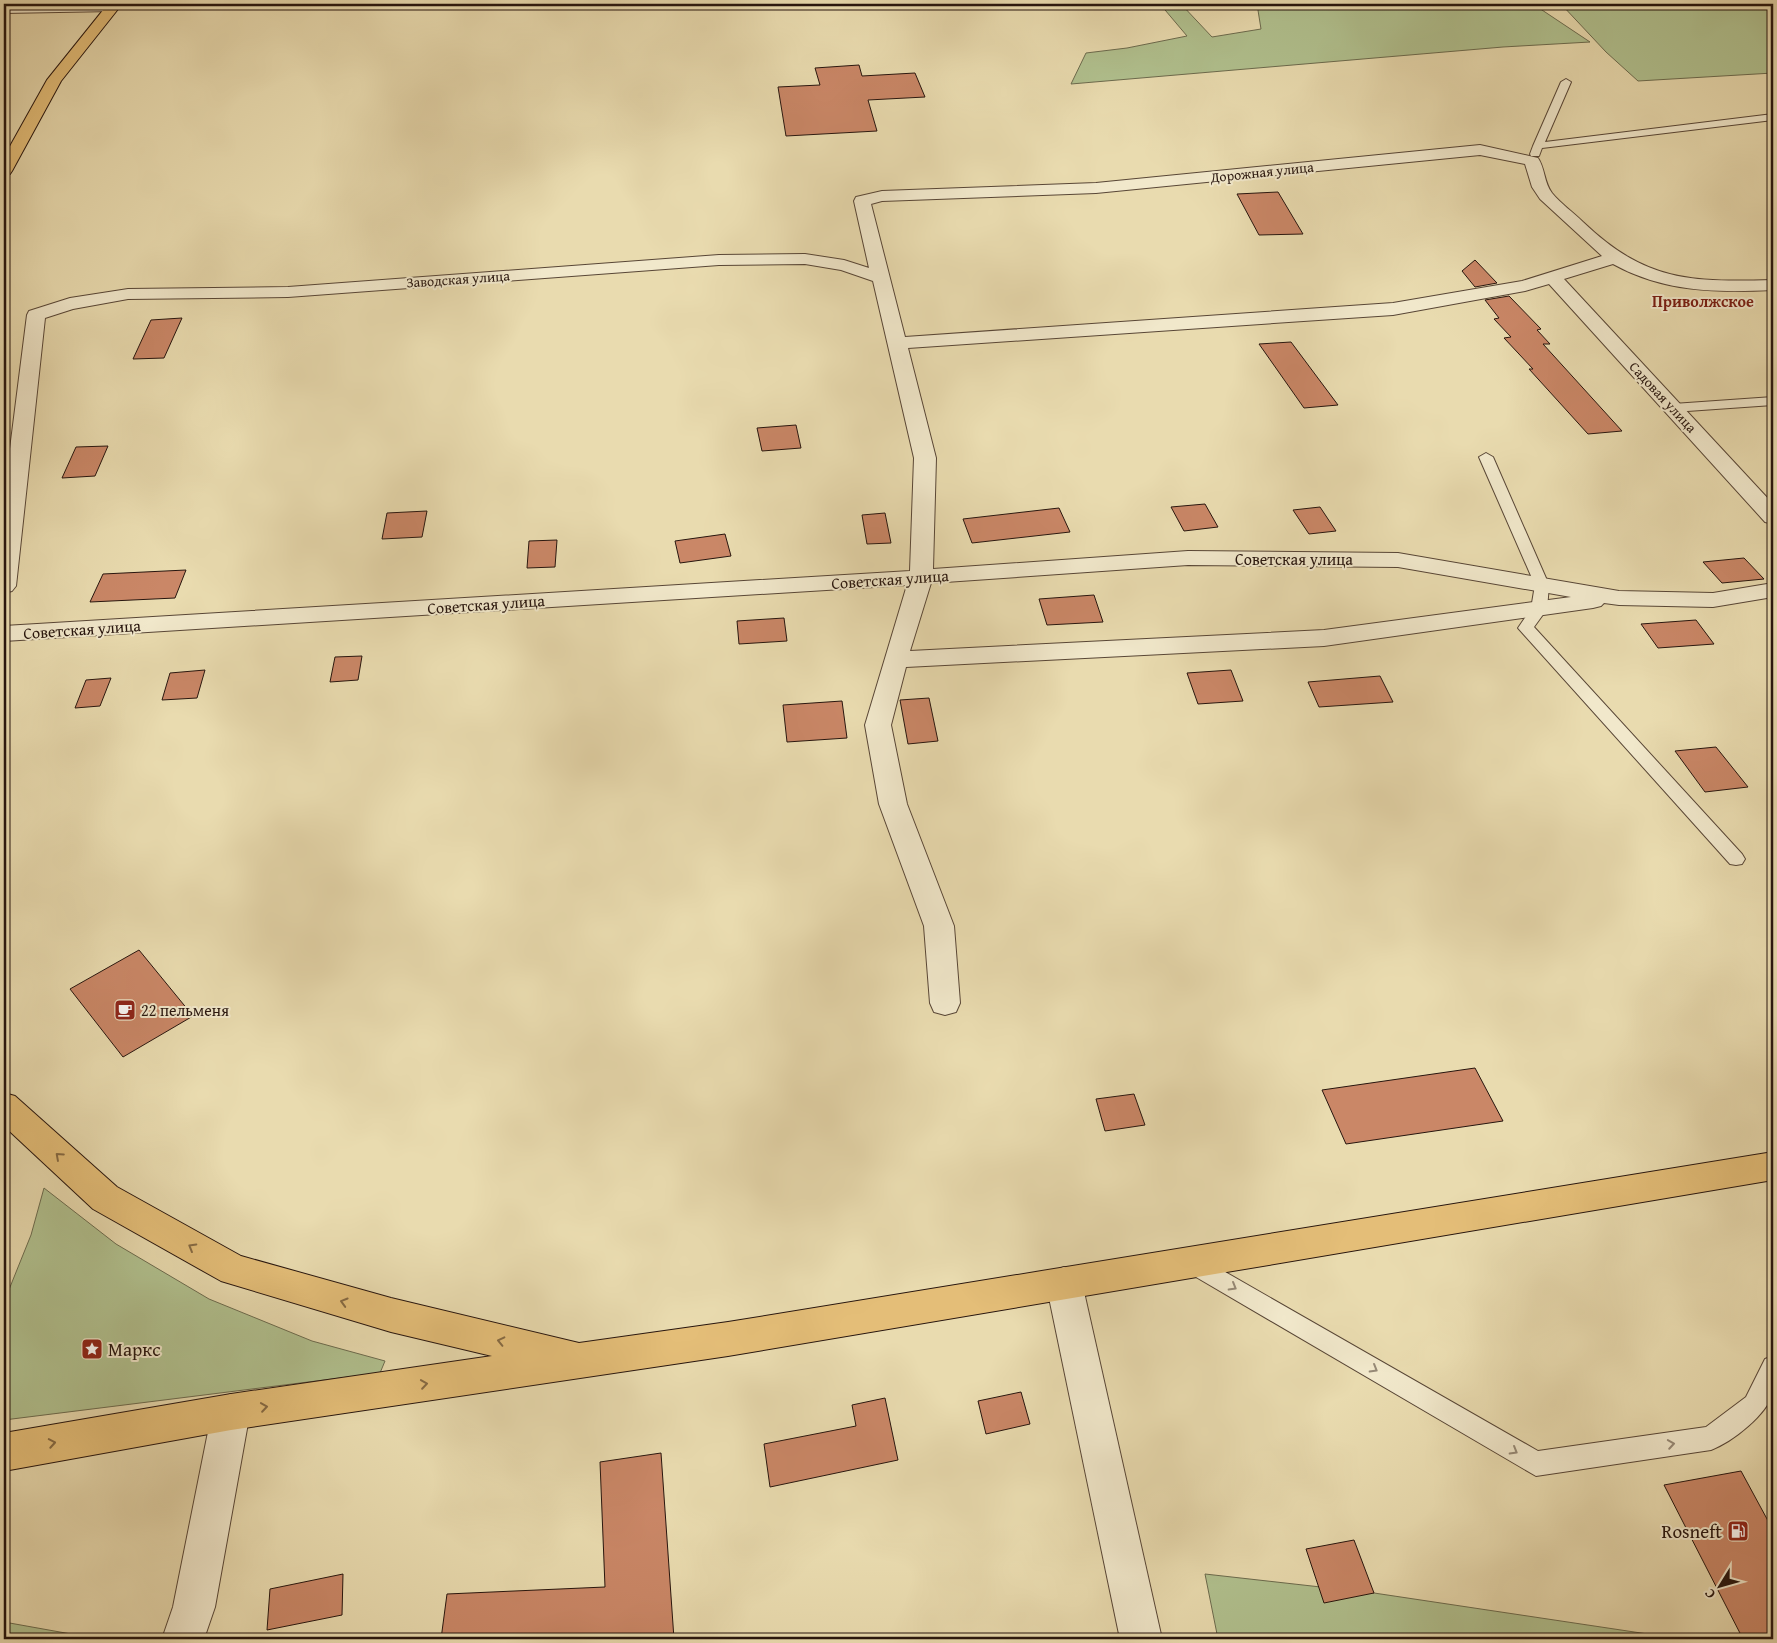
<svg xmlns="http://www.w3.org/2000/svg" width="1777" height="1643" font-family="'Gentium Book Plus',serif">
<style>
.green{fill:#b1c18f;stroke:#6c6b4e}
.building{fill:#ca8767;stroke:#27150e}
.lines{fill:none;stroke-linecap:round;stroke-linejoin:round}
.lane-casing{stroke:#584636;stroke-width:2}
.street-casing{stroke:#584636;stroke-width:2}
.highway-casing{stroke:#27150e;stroke-width:2}
.lane{fill:#f1e8cb;fill-rule:evenodd}
.street{fill:#f1e8cb;fill-rule:evenodd}
.highway{fill:#e4be78;fill-rule:evenodd}
.oneway{stroke:#866a43}
.oneway2{stroke:#968976}
.labels{text-anchor:middle;stroke-width:4;stroke-linejoin:round;paint-order:stroke}
.far-street-label{font-size:14px;fill:#27150e;stroke:#f1e8cb}
.far-quarter-label{font-size:16px;font-weight:bold;fill:#7a1f14;stroke:#f1e8cb}
.street-label{font-size:16px;fill:#27150e;stroke:#f1e8cb}
.poi-label{font-size:16px;fill:#27150e;stroke:#f1e8cb;text-anchor:start}
.near-poi-label{font-size:19px;fill:#27150e;stroke:#f1e8cb;text-anchor:start}
</style>
<rect width="100%" height="100%" fill="#e9dbaf"/>
<filter id="stains"><feTurbulence type="fractalNoise" baseFrequency=".004" numOctaves="4"/><feColorMatrix values="0 0 0 0 .2 0 0 0 0 .09 0 0 0 0 .02 0 0 0 .5 -.17"/></filter>
<radialGradient id="worn" r=".72"><stop offset=".6" stop-color="#630" stop-opacity="0"/><stop offset="1" stop-color="#630" stop-opacity=".3"/></radialGradient>
<!-- green -->
<g class="green">
<path d="M 1160,4 L 1181,4 L 1212,37 L 1261,29 L 1257,4 L 1533,4 L 1590,42 L 1503,47 L 1071,84 L 1086,53 L 1127,48 L 1187,36 Z"/>
<path d="M 1561,4 L 1773,4 L 1773,73 L 1638,81 L 1606,52 Z"/>
<path d="M 44,1188 L 116,1244 L 209,1299 L 312,1341 L 385,1361 L 380,1373 L 4,1420 L 4,1302 L 31,1235 Z"/>
<path d="M 1205,1574 L 1374,1593 L 1681,1639 L 1218,1639 Z"/>
<path d="M 4,1622 L 99,1639 L 4,1639 Z"/>
</g>
<!-- building -->
<g class="building">
<path d="M 859,65 L 862,76 L 915,73 L 925,97 L 868,100 L 877,131 L 786,136 L 778,87 L 820,85 L 815,68 Z"/>
<path d="M 1278,192 L 1303,234 L 1259,235 L 1237,194 Z"/>
<path d="M 1475,260 L 1497,283 L 1475,287 L 1462,271 Z"/>
<path d="M 1509,296 L 1541,329 L 1537,330 L 1550,344 L 1543,344 L 1622,431 L 1588,434 L 1529,369 L 1533,369 L 1504,338 L 1511,337 L 1494,319 L 1499,318 L 1485,300 Z"/>
<path d="M 182,318 L 164,358 L 133,359 L 151,320 Z"/>
<path d="M 1291,342 L 1338,405 L 1304,408 L 1259,344 Z"/>
<path d="M 796,425 L 801,448 L 762,451 L 757,428 Z"/>
<path d="M 108,446 L 95,476 L 62,478 L 76,447 Z"/>
<path d="M 1205,504 L 1218,527 L 1184,531 L 1171,507 Z"/>
<path d="M 1320,507 L 1336,531 L 1309,534 L 1293,510 Z"/>
<path d="M 1059,508 L 1070,532 L 972,543 L 963,519 Z"/>
<path d="M 427,511 L 422,537 L 382,539 L 387,513 Z"/>
<path d="M 885,513 L 891,543 L 867,544 L 862,515 Z"/>
<path d="M 725,534 L 731,556 L 680,563 L 675,541 Z"/>
<path d="M 557,540 L 555,567 L 527,568 L 529,541 Z"/>
<path d="M 1744,558 L 1764,579 L 1722,583 L 1703,562 Z"/>
<path d="M 186,570 L 175,598 L 90,602 L 103,574 Z"/>
<path d="M 1094,595 L 1103,622 L 1047,625 L 1039,599 Z"/>
<path d="M 784,618 L 787,641 L 739,644 L 737,621 Z"/>
<path d="M 1696,620 L 1714,644 L 1658,648 L 1641,624 Z"/>
<path d="M 362,656 L 358,680 L 330,682 L 335,657 Z"/>
<path d="M 205,670 L 197,698 L 162,700 L 170,673 Z"/>
<path d="M 1231,670 L 1243,701 L 1198,704 L 1187,673 Z"/>
<path d="M 1380,676 L 1393,702 L 1319,707 L 1308,682 Z"/>
<path d="M 111,678 L 100,706 L 75,708 L 86,680 Z"/>
<path d="M 929,698 L 938,741 L 908,744 L 900,700 Z"/>
<path d="M 842,701 L 847,738 L 787,742 L 783,705 Z"/>
<path d="M 1716,747 L 1748,787 L 1705,792 L 1675,751 Z"/>
<path d="M 139,950 L 193,1016 L 123,1057 L 70,989 Z"/>
<path d="M 1475,1068 L 1503,1121 L 1346,1144 L 1322,1090 Z"/>
<path d="M 1134,1094 L 1145,1125 L 1105,1131 L 1096,1099 Z"/>
<path d="M 1021,1392 L 1030,1424 L 986,1434 L 978,1401 Z"/>
<path d="M 885,1398 L 898,1460 L 770,1487 L 764,1444 L 856,1426 L 852,1405 Z"/>
<path d="M 661,1453 L 674,1639 L 441,1639 L 447,1594 L 605,1587 L 600,1462 Z"/>
<path d="M 1741,1471 L 1773,1530 L 1773,1639 L 1743,1639 L 1664,1485 Z"/>
<path d="M 1354,1540 L 1374,1593 L 1324,1603 L 1306,1549 Z"/>
<path d="M 343,1574 L 342,1615 L 267,1630 L 270,1589 Z"/>
</g>
<g class="lines">
<!-- lane casing -->
<g class="lane-casing">
<g id="lane">
<path d="M 111,6 L 115,9 L 114,11 L 4,13 L 4,8 Z"/>
<path d="M 1566,79 L 1571,82 L 1545,142 L 1773,114 L 1773,120 L 1542,148 L 1539,156 L 1531,156 L 1530,154 L 1533,146 L 1561,82 Z"/>
<path d="M 1773,397 L 1773,405 L 1673,412 L 1667,408 L 1673,404 Z"/>
<path d="M 1486,453 L 1493,457 L 1549,585 L 1547,609 L 1534,627 L 1742,854 L 1745,859 L 1742,864 L 1736,865 L 1730,864 L 1518,628 L 1531,609 L 1535,585 L 1479,457 Z"/>
<path d="M 1192,1253 L 1538,1451 L 1706,1427 L 1746,1397 L 1765,1359 L 1773,1356 C 1774,1366 1776,1381 1773,1392 C 1768,1414 1732,1442 1711,1450 L 1536,1476 L 1184,1270 L 1181,1263 L 1184,1256 Z"/>
</g>
</g>
<!-- street casing -->
<g class="street-casing">
<g id="street">
<path d="M 1480,145 L 1538,158 C 1545,168 1544,183 1552,193 C 1561,204 1573,212 1583,222 C 1646,282 1690,282 1773,280 L 1773,290 C 1716,293 1664,292 1613,264 L 1564,279 L 1773,504 L 1773,524 L 1765,522 L 1549,284 L 1525,291 L 1393,315 L 908,348 L 936,458 L 933,569 L 1188,551 L 1398,553 L 1619,591 L 1713,593 L 1773,583 L 1773,597 L 1713,607 L 1619,605 L 1604,603 L 1601,606 L 1593,608 L 1324,646 L 906,667 L 891,725 L 907,804 L 954,926 L 960,1003 L 956,1012 L 945,1015 L 934,1012 L 930,1003 L 924,926 L 879,804 L 865,725 L 907,585 L 4,641 L 4,626 L 910,571 L 914,458 L 873,281 L 841,270 L 805,264 L 719,265 L 288,297 L 128,299 L 73,309 L 45,318 L 16,586 L 12,591 L 4,593 L 4,496 L 27,315 L 29,311 L 70,298 L 128,289 L 288,287 L 719,255 L 805,254 L 844,260 L 869,268 L 854,201 L 856,197 L 882,191 L 1096,183 ZM 1480,155 L 1525,164 L 1532,187 L 1540,199 L 1602,256 L 1522,281 L 1393,303 L 905,337 L 871,204 L 882,201 L 1096,193 ZM 1188,565 L 1398,567 L 1571,597 L 1324,630 L 910,651 L 931,583 Z"/>
<path d="M 1064,1267 L 1077,1272 L 1082,1283 L 1162,1639 L 1120,1639 L 1046,1283 L 1051,1272 Z"/>
<path d="M 231,1394 L 244,1399 L 250,1412 L 215,1607 L 204,1639 L 162,1639 L 173,1607 L 212,1412 L 218,1399 Z"/>
</g>
</g>
<!-- highway casing -->
<g class="highway-casing">
<g id="highway">
<path d="M 108,4 L 122,4 L 61,81 L 12,171 L 10,174 L 4,176 L 4,157 L 47,80 Z"/>
<path d="M 4,1093 L 15,1096 L 117,1187 L 241,1256 L 391,1298 L 579,1343 L 728,1322 L 1773,1152 L 1773,1180 L 728,1356 L 231,1430 L 4,1471 L 4,1433 L 231,1394 L 492,1356 L 391,1332 L 221,1281 L 93,1209 L 4,1126 Z"/>
</g>
</g>
<!-- lane -->
<use href="#lane" class="lane"/>
<!-- street -->
<use href="#street" class="street"/>
<!-- highway -->
<use href="#highway" class="highway"/>
</g>
<!-- one-way arrows -->
<defs><path id="oneway-chevron" d="M-2-3.5L2.5 0L-2 3.5" fill="none" stroke-width="1.6" stroke-linecap="round" stroke-linejoin="round" transform="scale(1.25)"/></defs>
<g class="oneway">
<use href="#oneway-chevron" transform="translate(59 1156) rotate(-138)"/>
<use href="#oneway-chevron" transform="translate(192 1247) rotate(-150)"/>
<use href="#oneway-chevron" transform="translate(344 1302) rotate(-164)"/>
<use href="#oneway-chevron" transform="translate(501 1341) rotate(-167)"/>
<use href="#oneway-chevron" transform="translate(424 1384) rotate(-8)"/>
<use href="#oneway-chevron" transform="translate(264 1407) rotate(-8)"/>
<use href="#oneway-chevron" transform="translate(52 1443) rotate(-10)"/>
</g>
<g class="oneway2">
<use href="#oneway-chevron" transform="translate(1233 1287) rotate(30)"/>
<use href="#oneway-chevron" transform="translate(1374 1369) rotate(30)"/>
<use href="#oneway-chevron" transform="translate(1671 1444) rotate(-9)"/>
<use href="#oneway-chevron" transform="translate(1514 1451) rotate(30)"/>
</g>
<!-- icons -->
<defs>
<g id="cafe-square" transform="scale(1.125)"><rect x="-9" y="-9" width="18" height="18" rx="4" fill="#8f2418" stroke="#f1e8cb"/><path d="M-5.5-4.5H6V0H3Q3 3.5 0 3.5H-2.5Q-5.5 3.5-5.5 0ZM3-3.2v2h1.7v-2ZM-6 4.5H4V6H-6Z" fill="#fff"/></g>
<g id="sight-square" transform="scale(1.125)"><rect x="-9" y="-9" width="18" height="18" rx="4" fill="#8f2418" stroke="#f1e8cb"/><path d="M0-6L1.8-2.2L6-1.7L2.9 1.2L3.7 5.4L0 3.3L-3.7 5.4L-2.9 1.2L-6-1.7L-1.8-2.2Z" fill="#fff"/></g>
<g id="fuel-square" transform="scale(1.125)"><rect x="-9" y="-9" width="18" height="18" rx="4" fill="#8f2418" stroke="#f1e8cb"/><path d="M-5.5-6h7V0h2V4h1.3V-2.5L3-4.5l.8-.8L6-3V5H2.5V1h-1V6h-7ZM-4.2-4.7v3.2H.2V-4.7Z" fill="#fff"/></g>
</defs>
<g fill-rule="evenodd">
<use href="#cafe-square" x="125" y="1010"/>
<use href="#sight-square" x="92" y="1349"/>
<use href="#fuel-square" x="1738" y="1531"/>
</g>
<g class="labels">
<!-- far-street labels -->
<g class="far-street-label">
<text transform="translate(1262 172) rotate(-6)" y="5">Дорожная улица</text>
<text transform="translate(458 279) rotate(-4)" y="5">Заводская улица</text>
<text transform="translate(1663 397) rotate(47)" y="5">Садовая улица</text>
</g>
<!-- far-quarter labels -->
<g class="far-quarter-label">
<text x="1703" y="307">Приволжское</text>
</g>
<!-- street labels -->
<g class="street-label">
<text x="1294" y="565">Советская улица</text>
<text transform="translate(890 579) rotate(-4)" y="6">Советская улица</text>
<text transform="translate(486 604) rotate(-4)" y="6">Советская улица</text>
<text transform="translate(82 629) rotate(-4)" y="6">Советская улица</text>
</g>
<!-- poi labels -->
<g class="poi-label">
<text x="141" y="1016">22 пельменя</text>
</g>
<!-- near-poi labels -->
<g class="near-poi-label">
<text x="108" y="1356">Маркс</text>
<text x="1722" y="1538" text-anchor="end">Rosneft</text>
</g>
</g>
<!-- margin -->
<rect width="1777" height="1643" fill="none" stroke="#e9dbaf" stroke-width="20"/>
<rect x="5" y="5" width="1767" height="1633" fill="none" stroke="#27150e" stroke-width="2.5"/>
<rect x="10" y="10" width="1757" height="1623" fill="none" stroke="#27150e"/>
<!-- north arrow -->
<g transform="translate(1720 1586) rotate(233)" stroke="#f1e8cb" stroke-width="4" paint-order="stroke">
<path d="M0-4L9 19L0 12L-9 19Z" fill="#27150e"/>
<text y="-8" font-size="14" font-weight="bold" text-anchor="middle" fill="#27150e">С</text>
</g>
<rect width="100%" height="100%" filter="url(#stains)"/>
<rect width="100%" height="100%" fill="url(#worn)"/>
</svg>
